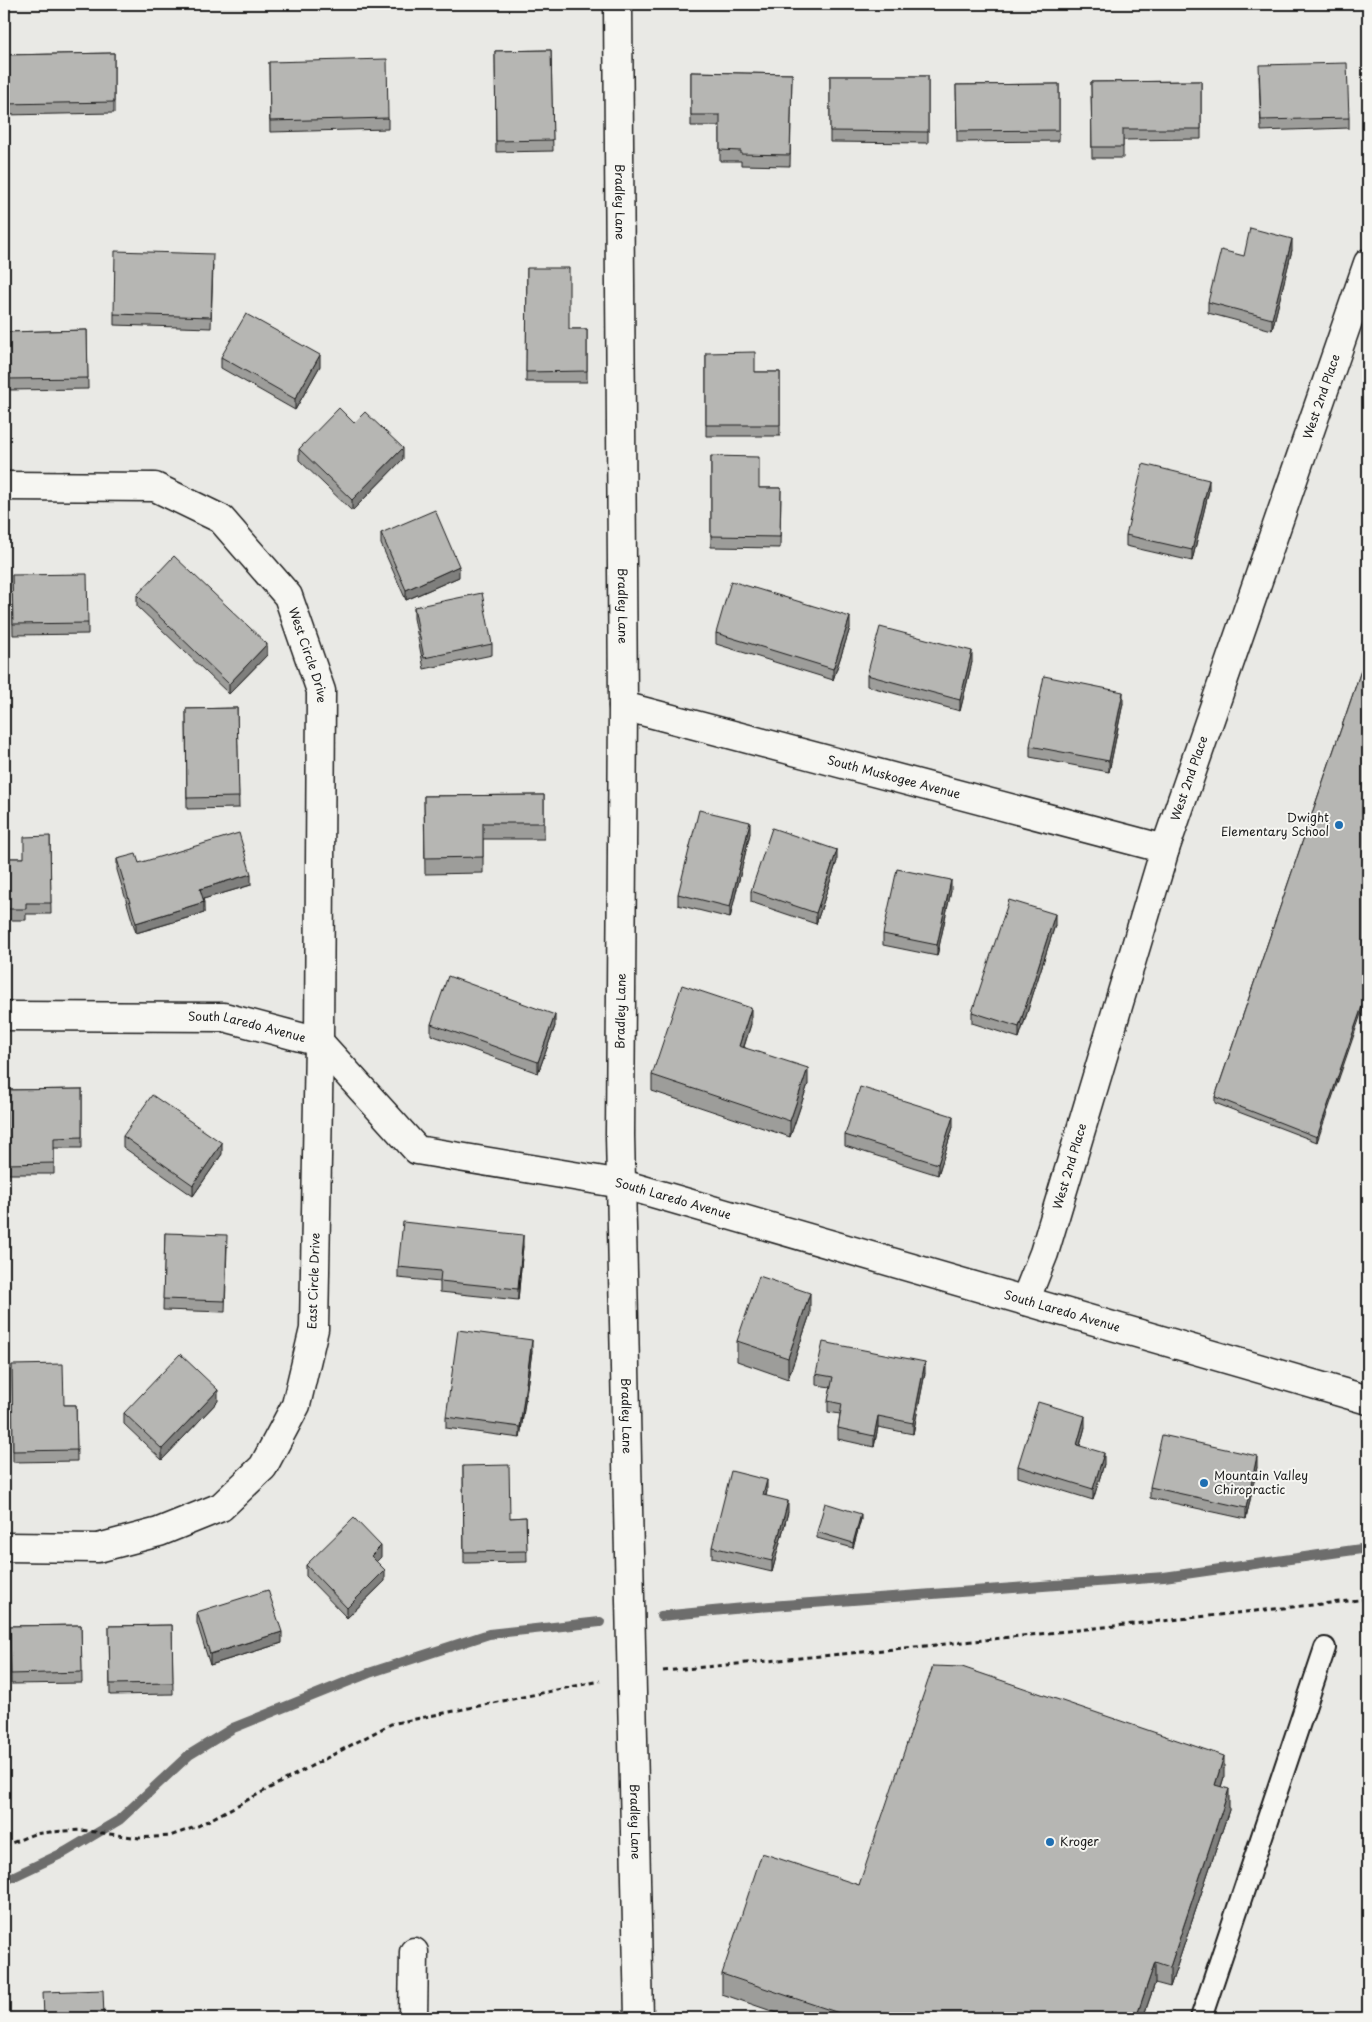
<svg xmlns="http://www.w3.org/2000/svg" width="1372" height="2022" font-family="'Playpen Sans',sans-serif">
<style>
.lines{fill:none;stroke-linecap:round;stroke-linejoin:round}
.stream{stroke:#6d6d6c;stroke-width:10}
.service-casing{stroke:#1c1c1c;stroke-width:24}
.minor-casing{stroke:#1c1c1c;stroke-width:31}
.tertiary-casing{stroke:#1c1c1c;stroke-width:31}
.path{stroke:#1c1c1c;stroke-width:3;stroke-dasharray:5 4;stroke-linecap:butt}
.service{stroke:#f6f6f2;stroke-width:20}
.minor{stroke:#f6f6f2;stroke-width:28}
.tertiary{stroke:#f6f6f2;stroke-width:28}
.wall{fill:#9d9d9a;stroke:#1c1c1c}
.shaded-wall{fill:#7f7f7d;stroke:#1c1c1c}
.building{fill:#b6b6b3;stroke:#1c1c1c}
.poi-dot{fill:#1f6fb2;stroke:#f6f6f2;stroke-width:2}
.labels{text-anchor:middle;stroke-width:4;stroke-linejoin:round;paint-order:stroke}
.street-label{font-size:12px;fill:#1c1c1c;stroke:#f6f6f2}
.poi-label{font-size:12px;fill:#1c1c1c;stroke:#f6f6f2;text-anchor:start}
</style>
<rect width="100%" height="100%" fill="#e9e9e5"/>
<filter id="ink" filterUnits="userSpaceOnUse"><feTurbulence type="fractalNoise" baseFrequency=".02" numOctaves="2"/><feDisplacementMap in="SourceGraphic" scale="10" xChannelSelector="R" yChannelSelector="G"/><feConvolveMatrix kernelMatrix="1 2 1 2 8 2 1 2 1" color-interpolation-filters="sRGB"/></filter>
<g filter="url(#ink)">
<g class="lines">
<!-- stream -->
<g class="stream">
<path d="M 661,1616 L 744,1608 L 1164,1577 L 1368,1548"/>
<path d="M 4,1881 L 65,1852 L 119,1820 L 189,1755 L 233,1728 L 369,1673 L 489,1634 L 600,1622"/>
</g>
<!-- service casing -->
<g class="service-casing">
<path id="service" d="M 1201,2018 L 1325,1648"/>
</g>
<!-- minor casing -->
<g class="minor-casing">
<g id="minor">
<path id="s1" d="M 4,486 L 155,487 L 221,519 L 288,596 L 321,691 L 319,1042 L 314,1329 L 296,1405 L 263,1467 L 221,1507 L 159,1532 L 98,1548 L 4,1547"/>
<path id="s2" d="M 623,706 L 1165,849"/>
<path id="s3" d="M 4,1016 L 224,1017 L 319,1042 L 417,1150 L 622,1184 L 1368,1400"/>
<path id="s4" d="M 1025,1301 L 1044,1253 L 1165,849 L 1368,263"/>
<path d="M 413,2018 L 414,1952"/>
</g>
</g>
<!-- tertiary casing -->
<g class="tertiary-casing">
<g id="tertiary">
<path id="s5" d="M 618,4 L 623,706 L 620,1135 L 639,2018"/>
</g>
</g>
<!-- path -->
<g class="path">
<path d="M 663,1671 L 936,1645 L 1368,1599"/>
<path d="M 4,1846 L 34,1834 L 50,1832 L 81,1830 L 139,1838 L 170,1836 L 198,1826 L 391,1724 L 600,1681"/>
</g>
<!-- service -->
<use href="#service" class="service"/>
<!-- minor -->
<use href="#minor" class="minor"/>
<!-- tertiary -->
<use href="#tertiary" class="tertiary"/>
</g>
<!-- wall -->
<g class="wall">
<path d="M 551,50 L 553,151 L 496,152 L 495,51 Z"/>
<path d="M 114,53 L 114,113 L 4,115 L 4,55 Z"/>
<path d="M 269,62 L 388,118 L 388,129 L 270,132 Z"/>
<path d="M 691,72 L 792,74 L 790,166 L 741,165 L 741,161 L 720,161 L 720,126 L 691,126 Z"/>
<path d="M 830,76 L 928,76 L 928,143 L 830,142 Z"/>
<path d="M 1259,76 L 1349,118 L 1349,128 L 1261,131 Z"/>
<path d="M 1201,81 L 1201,139 L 1123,140 L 1123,158 L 1092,158 L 1091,82 Z"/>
<path d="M 1059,84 L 1059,141 L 957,142 L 956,85 Z"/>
<path d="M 1292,250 L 1272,330 L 1208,313 L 1208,302 L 1244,256 Z"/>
<path d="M 213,265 L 211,328 L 114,325 L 114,314 Z"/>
<path d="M 527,268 L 569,329 L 587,329 L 587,382 L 526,382 Z"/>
<path d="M 87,330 L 88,389 L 7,390 L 6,332 Z"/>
<path d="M 706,353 L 755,372 L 780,372 L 780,436 L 706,436 Z"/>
<path d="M 221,357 L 320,366 L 295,410 L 221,368 Z"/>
<path d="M 354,423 L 403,459 L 352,511 L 299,460 L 299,449 Z"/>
<path d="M 711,456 L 759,488 L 781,488 L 780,548 L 711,547 Z"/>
<path d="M 1209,490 L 1192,561 L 1126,546 L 1126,535 Z"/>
<path d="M 381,533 L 459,577 L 406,600 L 381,544 Z"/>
<path d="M 12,575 L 88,623 L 88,634 L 13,635 Z"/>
<path d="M 137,595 L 267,655 L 229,694 L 137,606 Z"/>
<path d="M 414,607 L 492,644 L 492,655 L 424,669 L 414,618 Z"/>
<path d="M 850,628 L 833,680 L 716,644 L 716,633 Z"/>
<path d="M 1368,650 L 1317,1142 L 1215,1103 L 1215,1097 Z"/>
<path d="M 972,662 L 960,711 L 867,686 L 867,675 Z"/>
<path d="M 1123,703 L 1109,772 L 1030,757 L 1030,746 Z"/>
<path d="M 237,708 L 239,808 L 187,809 L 186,709 Z"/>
<path d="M 544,795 L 544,839 L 483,839 L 483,873 L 425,874 L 424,796 Z"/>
<path d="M 750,833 L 730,918 L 678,905 L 678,894 Z"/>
<path d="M 50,836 L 51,914 L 26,914 L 26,920 L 4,920 L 4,858 L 24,858 Z"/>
<path d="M 117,859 L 139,863 L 251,885 L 203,899 L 204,913 L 136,933 L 117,870 Z"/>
<path d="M 837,861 L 816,924 L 751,902 L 751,891 Z"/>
<path d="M 951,891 L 937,956 L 883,945 L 883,934 Z"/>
<path d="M 1055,925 L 1019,1038 L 972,1023 L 972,1012 Z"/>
<path d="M 431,1024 L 555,1026 L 538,1073 L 431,1035 Z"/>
<path d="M 751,1024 L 744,1047 L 808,1084 L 790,1137 L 652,1091 L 652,1075 Z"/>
<path d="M 82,1089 L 82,1148 L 54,1148 L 54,1174 L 7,1174 L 6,1090 Z"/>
<path d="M 953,1127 L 938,1175 L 845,1146 L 845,1135 Z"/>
<path d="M 123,1136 L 222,1154 L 193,1196 L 123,1147 Z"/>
<path d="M 165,1233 L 227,1246 L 225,1312 L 163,1310 Z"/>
<path d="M 523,1246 L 518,1300 L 440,1292 L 440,1282 L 398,1278 L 398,1267 Z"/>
<path d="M 810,1314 L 788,1379 L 737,1361 L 737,1341 Z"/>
<path d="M 532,1351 L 520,1438 L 446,1428 L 446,1417 Z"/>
<path d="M 12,1365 L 64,1405 L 76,1405 L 77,1461 L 13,1462 Z"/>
<path d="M 925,1373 L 913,1434 L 878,1427 L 874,1447 L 838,1439 L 838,1428 L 840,1414 L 828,1412 L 828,1401 L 831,1387 L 816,1385 L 816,1374 Z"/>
<path d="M 218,1401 L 162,1460 L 124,1424 L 124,1413 Z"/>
<path d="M 1085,1427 L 1080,1446 L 1104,1464 L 1093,1500 L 1018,1477 L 1018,1466 Z"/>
<path d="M 463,1466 L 510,1518 L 526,1517 L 527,1562 L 464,1563 Z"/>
<path d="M 1257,1467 L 1246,1519 L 1150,1498 L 1150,1487 Z"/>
<path d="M 767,1491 L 766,1496 L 788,1512 L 772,1572 L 712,1558 L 712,1547 Z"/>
<path d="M 861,1519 L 853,1548 L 817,1538 L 817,1532 Z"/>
<path d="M 381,1557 L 376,1562 L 385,1581 L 347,1618 L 306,1576 L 306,1565 Z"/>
<path d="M 197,1612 L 282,1643 L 210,1665 L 197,1623 Z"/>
<path d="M 81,1625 L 82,1683 L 11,1684 L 10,1626 Z"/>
<path d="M 172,1625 L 173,1694 L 110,1695 L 109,1626 Z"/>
<path d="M 1224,1777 L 1221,1787 L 1229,1810 L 1170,1987 L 1155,1983 L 1143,2018 L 792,2018 L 722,1994 L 722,1974 L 859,1885 Z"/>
</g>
<!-- shaded-wall -->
<g class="shaded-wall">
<path d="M 1292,239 L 1292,250 L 1272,330 L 1272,319 Z"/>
<path d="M 320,355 L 320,366 L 295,410 L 295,399 Z"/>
<path d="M 403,448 L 403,459 L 352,511 L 352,500 Z"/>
<path d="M 1209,480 L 1209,490 L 1192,561 L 1192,550 Z"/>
<path d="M 459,566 L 459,577 L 406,600 L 406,590 Z"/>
<path d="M 850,617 L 850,628 L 833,680 L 833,669 Z"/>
<path d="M 267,644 L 267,655 L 229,694 L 229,684 Z"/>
<path d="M 972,651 L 972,662 L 960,711 L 960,700 Z"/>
<path d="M 1123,692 L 1123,703 L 1109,772 L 1109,761 Z"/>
<path d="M 750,822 L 750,833 L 730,918 L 730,907 Z"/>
<path d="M 837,850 L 837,861 L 816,924 L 816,913 Z"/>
<path d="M 251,874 L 251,885 L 200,900 L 200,889 Z"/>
<path d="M 951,880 L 951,891 L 937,956 L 937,945 Z"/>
<path d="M 204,902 L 204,913 L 136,933 L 136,923 Z"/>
<path d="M 1055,914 L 1055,925 L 1019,1038 L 1019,1027 Z"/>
<path d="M 1368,989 L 1368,994 L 1317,1142 L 1317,1137 Z"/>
<path d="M 751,1008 L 751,1024 L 739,1062 L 739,1046 Z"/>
<path d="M 555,1015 L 555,1026 L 538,1073 L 538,1062 Z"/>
<path d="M 808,1068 L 808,1084 L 790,1137 L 790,1121 Z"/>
<path d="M 953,1116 L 953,1127 L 938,1175 L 938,1164 Z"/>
<path d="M 222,1143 L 222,1154 L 193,1196 L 193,1185 Z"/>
<path d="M 523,1235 L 523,1246 L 518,1300 L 518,1289 Z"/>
<path d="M 810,1293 L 810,1314 L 788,1379 L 788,1358 Z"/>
<path d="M 532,1340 L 532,1351 L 520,1438 L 520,1427 Z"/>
<path d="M 925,1362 L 925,1373 L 913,1434 L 913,1423 Z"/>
<path d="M 218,1390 L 218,1401 L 162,1460 L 162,1449 Z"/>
<path d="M 878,1416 L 878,1427 L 874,1447 L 874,1436 Z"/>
<path d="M 1085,1416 L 1085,1427 L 1077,1456 L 1077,1445 Z"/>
<path d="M 1104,1453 L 1104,1464 L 1093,1500 L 1093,1489 Z"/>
<path d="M 1257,1456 L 1257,1467 L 1246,1519 L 1246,1508 Z"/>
<path d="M 767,1480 L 767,1491 L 763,1506 L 763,1495 Z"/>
<path d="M 788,1501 L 788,1512 L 772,1572 L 772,1561 Z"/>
<path d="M 861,1514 L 861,1519 L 853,1548 L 853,1543 Z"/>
<path d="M 381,1546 L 381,1557 L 371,1567 L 371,1556 Z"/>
<path d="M 385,1570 L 385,1581 L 347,1618 L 347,1608 Z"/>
<path d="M 282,1632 L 282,1643 L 210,1665 L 210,1654 Z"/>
<path d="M 1224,1756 L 1224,1777 L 1215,1806 L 1215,1785 Z"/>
<path d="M 1229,1789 L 1229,1810 L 1170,1987 L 1170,1967 Z"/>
<path d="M 1155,1962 L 1155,1983 L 1143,2018 L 1136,2018 Z"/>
</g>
<!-- building -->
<g class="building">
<path d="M 551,50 L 553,140 L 496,141 L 495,51 Z"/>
<path d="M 114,53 L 114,102 L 4,104 L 4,55 Z"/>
<path d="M 387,59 L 388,118 L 270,121 L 269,62 Z"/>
<path d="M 1347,63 L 1349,118 L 1261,120 L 1259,65 Z"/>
<path d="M 691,72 L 792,74 L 790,155 L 741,154 L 741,151 L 720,150 L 720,115 L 691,115 Z"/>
<path d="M 830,76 L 928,76 L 928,132 L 830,131 Z"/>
<path d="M 1201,81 L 1201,129 L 1123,129 L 1123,147 L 1092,147 L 1091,82 Z"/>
<path d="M 1059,84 L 1059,130 L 957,131 L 956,85 Z"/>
<path d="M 1250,228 L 1292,239 L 1272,319 L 1208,302 L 1221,250 L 1244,256 Z"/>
<path d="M 115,251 L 213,254 L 211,317 L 114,314 Z"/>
<path d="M 527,268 L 569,268 L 569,329 L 587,329 L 587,371 L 526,372 Z"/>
<path d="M 246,314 L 320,355 L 295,399 L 221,357 Z"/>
<path d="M 87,330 L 88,378 L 7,379 L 6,332 Z"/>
<path d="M 755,352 L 755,372 L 780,372 L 780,425 L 706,425 L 706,353 Z"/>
<path d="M 339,408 L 354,423 L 365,412 L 403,448 L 352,500 L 299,449 Z"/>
<path d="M 711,456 L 759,457 L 759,488 L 781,488 L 780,537 L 711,536 Z"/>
<path d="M 1143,464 L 1209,480 L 1192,550 L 1126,535 Z"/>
<path d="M 435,510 L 459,566 L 406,590 L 381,533 Z"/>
<path d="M 174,556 L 267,644 L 229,684 L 137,595 Z"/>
<path d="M 87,574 L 88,623 L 13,624 L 12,575 Z"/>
<path d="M 731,581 L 850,617 L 833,669 L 716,633 Z"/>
<path d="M 482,593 L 492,644 L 424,658 L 414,607 Z"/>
<path d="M 880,627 L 972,651 L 960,700 L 867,675 Z"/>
<path d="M 1368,650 L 1368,989 L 1317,1137 L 1215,1097 Z"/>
<path d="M 1044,676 L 1123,692 L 1109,761 L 1030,746 Z"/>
<path d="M 237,708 L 239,797 L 187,798 L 186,709 Z"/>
<path d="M 544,795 L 544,823 L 483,823 L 483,857 L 425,858 L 424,796 Z"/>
<path d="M 699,810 L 750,822 L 730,907 L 678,894 Z"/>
<path d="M 772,828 L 837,850 L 816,913 L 751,891 Z"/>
<path d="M 239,833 L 251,874 L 200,889 L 204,902 L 136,923 L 117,859 L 136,854 L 139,863 Z"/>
<path d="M 50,836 L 51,903 L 26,903 L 26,909 L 4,909 L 4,858 L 24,858 L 24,837 Z"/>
<path d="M 897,869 L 951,880 L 937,945 L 883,934 Z"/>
<path d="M 1009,900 L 1055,914 L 1019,1027 L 972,1012 Z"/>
<path d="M 448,976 L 555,1015 L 538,1062 L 431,1024 Z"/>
<path d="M 682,985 L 751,1008 L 739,1046 L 808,1068 L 790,1121 L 652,1075 Z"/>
<path d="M 860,1087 L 953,1116 L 938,1164 L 845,1135 Z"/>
<path d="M 82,1089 L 82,1137 L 54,1138 L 54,1163 L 7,1164 L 6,1090 Z"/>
<path d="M 152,1095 L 222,1143 L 193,1185 L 123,1136 Z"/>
<path d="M 403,1222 L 523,1235 L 518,1289 L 440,1281 L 441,1271 L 398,1267 Z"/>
<path d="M 165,1233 L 227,1235 L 225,1301 L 163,1299 Z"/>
<path d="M 759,1276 L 810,1293 L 788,1358 L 737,1341 Z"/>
<path d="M 458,1330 L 532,1340 L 520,1427 L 446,1417 Z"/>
<path d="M 823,1342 L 925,1362 L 913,1423 L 878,1416 L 874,1436 L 838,1428 L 842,1404 L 828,1401 L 833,1377 L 816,1374 Z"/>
<path d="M 180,1354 L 218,1390 L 162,1449 L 124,1413 Z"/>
<path d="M 63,1364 L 64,1405 L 76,1405 L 77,1450 L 13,1451 L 12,1365 Z"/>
<path d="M 1038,1402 L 1085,1416 L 1077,1445 L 1104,1453 L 1093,1489 L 1018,1466 Z"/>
<path d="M 1162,1435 L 1257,1456 L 1246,1508 L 1150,1487 Z"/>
<path d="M 509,1465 L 510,1518 L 526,1517 L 527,1551 L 464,1552 L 463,1466 Z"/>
<path d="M 731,1471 L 767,1480 L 763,1495 L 788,1501 L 772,1561 L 712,1547 Z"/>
<path d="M 825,1503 L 861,1514 L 853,1543 L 817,1532 Z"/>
<path d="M 354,1518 L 381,1546 L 371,1556 L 385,1570 L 347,1608 L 306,1565 Z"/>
<path d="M 268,1590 L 282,1632 L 210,1654 L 197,1612 Z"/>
<path d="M 81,1625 L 82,1672 L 11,1674 L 10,1626 Z"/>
<path d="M 172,1625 L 173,1683 L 110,1684 L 109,1626 Z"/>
<path d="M 933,1666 L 962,1667 L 1224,1756 L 1215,1785 L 1229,1789 L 1170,1967 L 1155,1962 L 1136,2018 L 854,2018 L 722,1974 L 762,1853 L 859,1885 Z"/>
<path d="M 103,1990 L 104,2018 L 44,2018 L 43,1992 Z"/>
</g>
</g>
<!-- markers -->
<g class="poi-dot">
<circle cx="1339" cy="825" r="5"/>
<circle cx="1204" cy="1483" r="5"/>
<circle cx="1050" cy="1842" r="5"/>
</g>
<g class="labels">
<!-- street labels -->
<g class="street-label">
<text dy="4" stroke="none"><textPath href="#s5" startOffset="198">Bradley Lane</textPath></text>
<text dy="4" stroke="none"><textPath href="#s4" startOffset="952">West 2nd Place</textPath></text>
<text dy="4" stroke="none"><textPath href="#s5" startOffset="602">Bradley Lane</textPath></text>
<text dy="4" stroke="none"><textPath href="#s1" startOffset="389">West Circle Drive</textPath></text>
<text dy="4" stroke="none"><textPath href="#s2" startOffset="280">South Muskogee Avenue</textPath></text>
<text dy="4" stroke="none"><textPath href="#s4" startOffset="548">West 2nd Place</textPath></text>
<text transform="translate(621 1011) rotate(-89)" y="4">Bradley Lane</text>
<text dy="4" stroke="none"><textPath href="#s3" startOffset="244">South Laredo Avenue</textPath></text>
<text dy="4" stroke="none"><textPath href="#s4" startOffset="142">West 2nd Place</textPath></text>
<text dy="4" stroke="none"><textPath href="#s3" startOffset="725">South Laredo Avenue</textPath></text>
<text transform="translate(314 1281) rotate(-88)" y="4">East Circle Drive</text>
<text dy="4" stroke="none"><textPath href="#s3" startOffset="1130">South Laredo Avenue</textPath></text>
<text dy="4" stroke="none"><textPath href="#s5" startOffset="1412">Bradley Lane</textPath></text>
<text dy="4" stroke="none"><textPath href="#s5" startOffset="1818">Bradley Lane</textPath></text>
</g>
<!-- poi labels -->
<g class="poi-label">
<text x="1329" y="822" text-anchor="end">Dwight<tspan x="1329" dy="14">Elementary School</tspan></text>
<text x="1214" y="1480">Mountain Valley<tspan x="1214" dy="14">Chiropractic</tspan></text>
<text x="1060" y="1846">Kroger</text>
</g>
</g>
<!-- margin -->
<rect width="1372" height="2022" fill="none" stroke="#f6f6f2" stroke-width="20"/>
<rect x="10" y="10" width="1352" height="2002" fill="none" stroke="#1c1c1c" stroke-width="2" filter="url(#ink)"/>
</svg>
